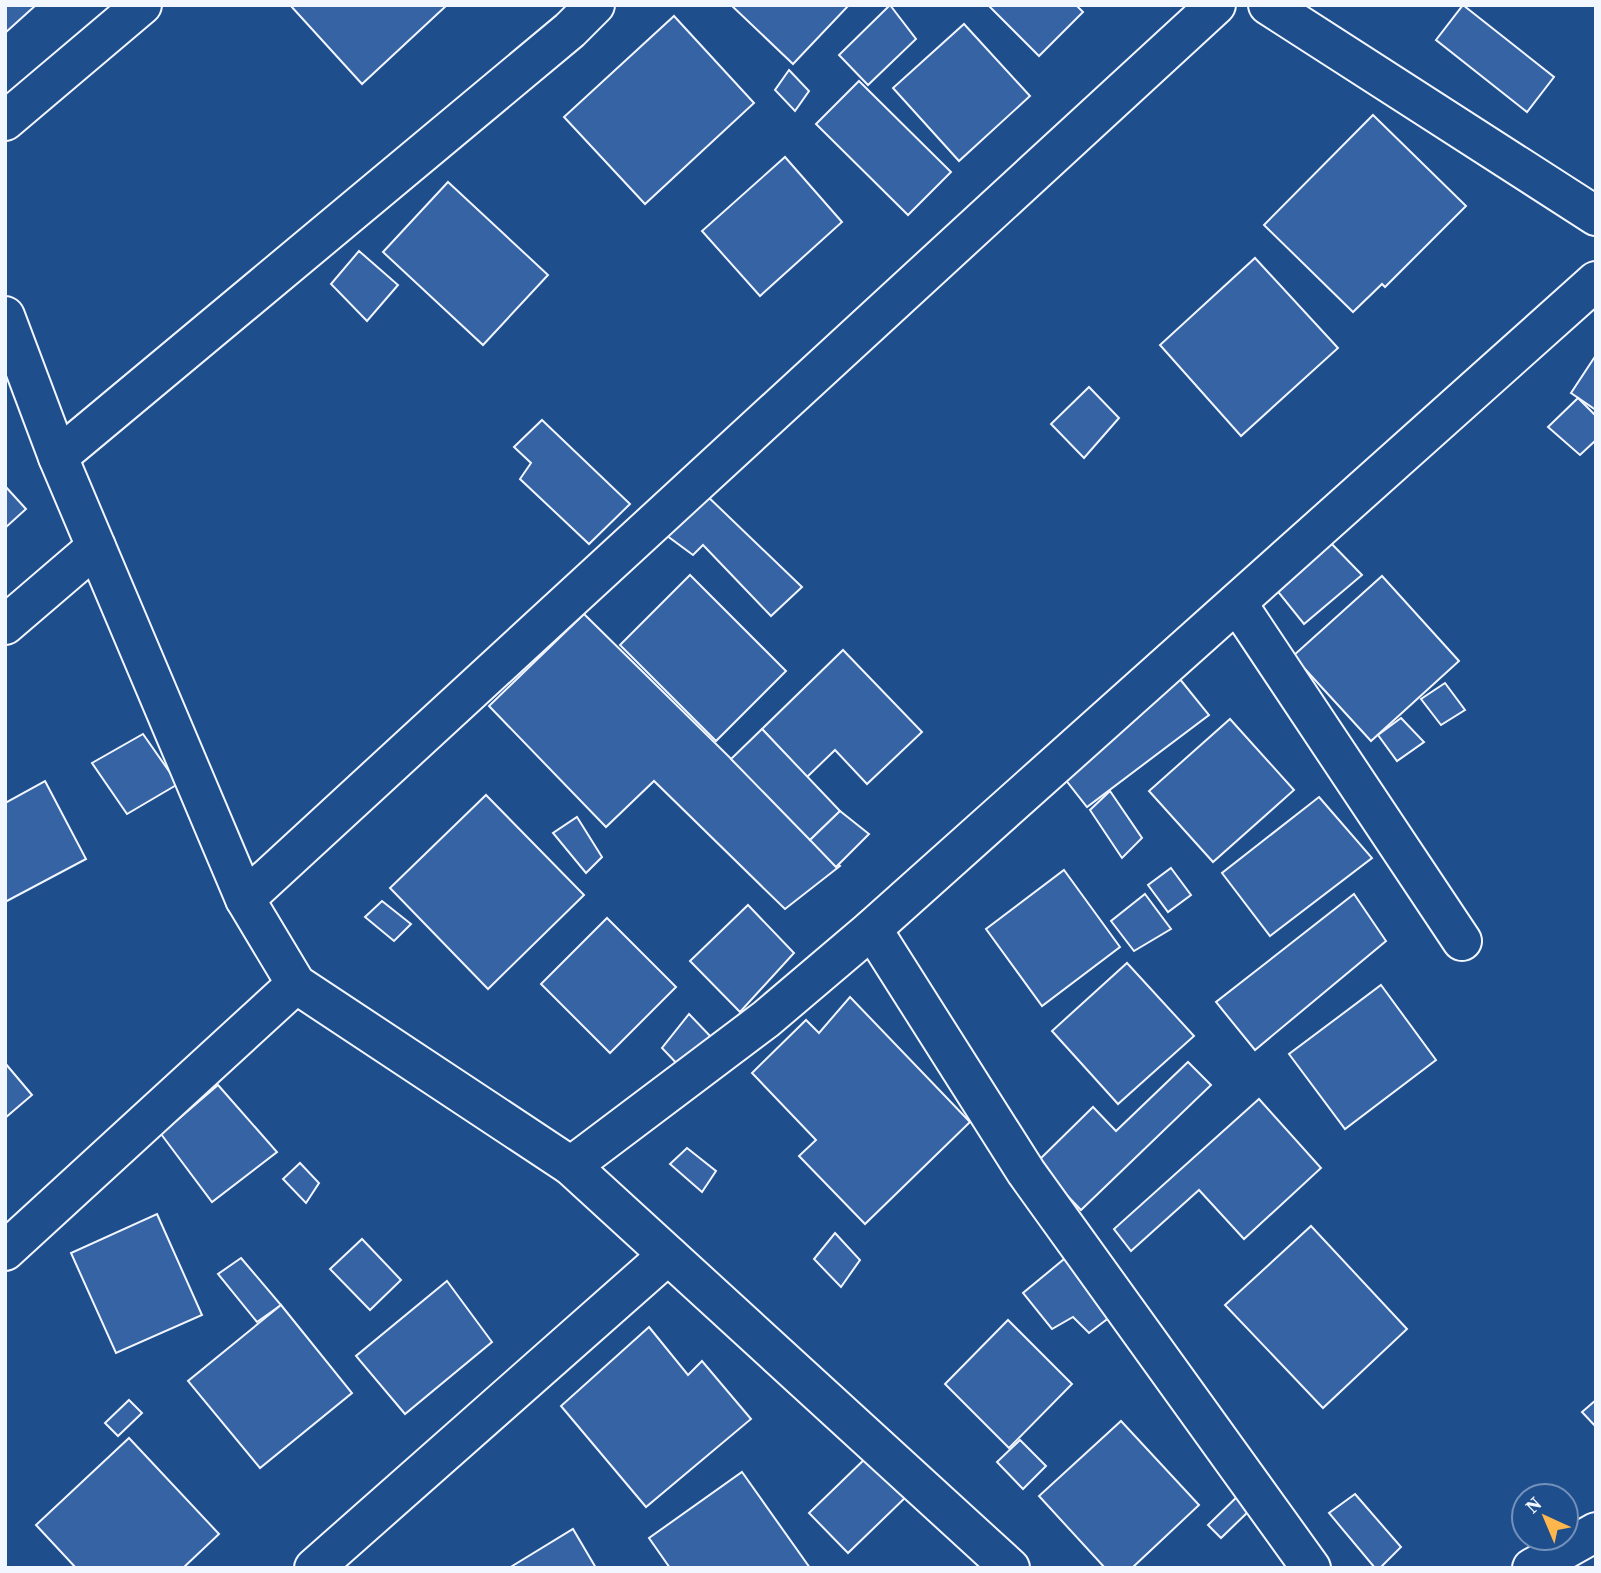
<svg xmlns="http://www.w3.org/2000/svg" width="1601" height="1573" font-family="'Source Serif 4',serif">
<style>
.building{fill:#3563a3;stroke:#f2f6ff;stroke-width:2}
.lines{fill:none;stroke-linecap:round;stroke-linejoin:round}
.street-casing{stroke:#f2f6ff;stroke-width:42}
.street{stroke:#1f4e8c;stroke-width:38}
</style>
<rect width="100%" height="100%" fill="#1f4e8c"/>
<!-- building -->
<g class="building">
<path d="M 5,5 L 36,5 L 5,33 Z"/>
<path d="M 290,5 L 447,5 L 362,84 Z"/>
<path d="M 731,5 L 849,5 L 793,64 Z"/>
<path d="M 890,5 L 916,39 L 868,85 L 839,55 Z"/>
<path d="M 988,5 L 1076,5 L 1083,12 L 1039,56 Z"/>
<path d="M 1463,5 L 1554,77 L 1527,112 L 1436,40 Z"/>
<path d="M 674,16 L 754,103 L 645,204 L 564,117 Z"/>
<path d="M 964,24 L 1030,96 L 959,161 L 893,88 Z"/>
<path d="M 789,70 L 809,91 L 795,111 L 775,90 Z"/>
<path d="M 859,81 L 951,172 L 908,215 L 816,124 Z"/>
<path d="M 1373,115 L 1466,206 L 1385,287 L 1382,284 L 1353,312 L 1264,225 Z"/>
<path d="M 785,157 L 842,222 L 760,296 L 702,231 Z"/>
<path d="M 448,182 L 548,275 L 483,345 L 383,252 Z"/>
<path d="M 359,251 L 398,285 L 367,321 L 331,284 Z"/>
<path d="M 1255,258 L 1338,348 L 1241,436 L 1160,345 Z"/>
<path d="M 1596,355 L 1596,410 L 1571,393 Z"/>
<path d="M 1089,387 L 1119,418 L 1084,458 L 1051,424 Z"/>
<path d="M 1578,398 L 1596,416 L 1596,440 L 1580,455 L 1548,427 Z"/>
<path d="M 542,420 L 630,504 L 589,544 L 520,479 L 531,463 L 514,447 Z"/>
<path d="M 5,486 L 26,509 L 5,528 Z"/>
<path d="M 703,492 L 802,587 L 771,616 L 703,545 L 693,555 L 666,535 Z"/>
<path d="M 1325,537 L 1362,575 L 1304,624 L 1271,583 Z"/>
<path d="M 690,575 L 786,671 L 716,741 L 620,645 Z"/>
<path d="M 1382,576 L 1459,661 L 1371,741 L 1293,656 Z"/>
<path d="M 584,614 L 840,866 L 785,909 L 654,781 L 606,827 L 489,706 Z"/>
<path d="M 843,650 L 922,732 L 867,784 L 835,750 L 807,777 L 762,729 Z"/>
<path d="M 1179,678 L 1209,715 L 1087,807 L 1061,774 Z"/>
<path d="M 1445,683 L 1465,710 L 1441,725 L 1421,699 Z"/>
<path d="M 1401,718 L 1424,742 L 1397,761 L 1378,735 Z"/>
<path d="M 1230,719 L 1294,790 L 1213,862 L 1149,791 Z"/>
<path d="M 762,729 L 840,811 L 810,840 L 731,759 Z"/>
<path d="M 143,734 L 178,784 L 127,814 L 92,763 Z"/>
<path d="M 45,781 L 86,859 L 5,902 L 5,803 Z"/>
<path d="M 1110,791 L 1142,838 L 1122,858 L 1090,810 Z"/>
<path d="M 486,795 L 584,895 L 488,989 L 390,888 Z"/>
<path d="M 1319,797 L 1372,858 L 1270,936 L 1222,873 Z"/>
<path d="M 840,811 L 869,834 L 836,867 L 810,840 Z"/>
<path d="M 577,817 L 602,857 L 586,873 L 553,833 Z"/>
<path d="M 1171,868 L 1191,895 L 1168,912 L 1148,885 Z"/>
<path d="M 1064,870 L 1120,947 L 1042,1006 L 986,929 Z"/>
<path d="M 1145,894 L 1171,929 L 1134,951 L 1111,921 Z"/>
<path d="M 1354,894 L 1386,941 L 1255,1050 L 1216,1002 Z"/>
<path d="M 382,901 L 411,924 L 394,941 L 365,917 Z"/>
<path d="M 748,905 L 794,953 L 740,1012 L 690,961 Z"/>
<path d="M 607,918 L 676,987 L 610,1053 L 541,984 Z"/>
<path d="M 1127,963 L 1194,1036 L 1118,1104 L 1052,1031 Z"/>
<path d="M 1381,985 L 1436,1060 L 1345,1129 L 1289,1054 Z"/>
<path d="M 850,997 L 970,1122 L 865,1224 L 799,1156 L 816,1140 L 752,1073 L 806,1020 L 819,1033 Z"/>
<path d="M 689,1014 L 713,1039 L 682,1069 L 662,1048 Z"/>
<path d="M 1188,1062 L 1211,1085 L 1081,1210 L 1036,1163 L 1093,1107 L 1116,1131 Z"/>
<path d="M 5,1063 L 32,1095 L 5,1118 Z"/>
<path d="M 218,1085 L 277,1152 L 212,1202 L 161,1134 Z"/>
<path d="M 1259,1099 L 1321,1168 L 1244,1239 L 1199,1190 L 1131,1251 L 1114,1229 Z"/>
<path d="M 687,1148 L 716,1171 L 702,1192 L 670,1164 Z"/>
<path d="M 300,1163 L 319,1183 L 306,1203 L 283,1179 Z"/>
<path d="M 157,1214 L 202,1315 L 116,1353 L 71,1253 Z"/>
<path d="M 1311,1226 L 1407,1329 L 1323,1408 L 1225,1305 Z"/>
<path d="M 835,1233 L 860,1260 L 841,1287 L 814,1259 Z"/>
<path d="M 362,1239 L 401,1280 L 370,1310 L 330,1269 Z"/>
<path d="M 1075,1250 L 1123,1307 L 1089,1333 L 1073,1317 L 1052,1329 L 1023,1293 Z"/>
<path d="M 241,1258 L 281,1305 L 257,1322 L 218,1274 Z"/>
<path d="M 447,1281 L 492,1342 L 405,1414 L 356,1356 Z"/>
<path d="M 281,1305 L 352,1393 L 260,1468 L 188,1381 Z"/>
<path d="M 1008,1320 L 1072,1384 L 1009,1448 L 945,1384 Z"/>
<path d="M 649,1327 L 688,1375 L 702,1361 L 751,1419 L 646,1507 L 561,1406 Z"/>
<path d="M 129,1400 L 142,1413 L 118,1436 L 105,1423 Z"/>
<path d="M 1596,1400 L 1596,1427 L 1582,1412 Z"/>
<path d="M 1121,1421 L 1199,1505 L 1132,1568 L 1105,1568 L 1039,1496 Z"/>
<path d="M 129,1438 L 219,1534 L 183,1568 L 76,1568 L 36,1525 Z"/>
<path d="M 1020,1440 L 1046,1466 L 1023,1489 L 997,1462 Z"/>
<path d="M 870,1454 L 909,1494 L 848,1553 L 809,1513 Z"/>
<path d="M 742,1472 L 810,1568 L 670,1568 L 649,1538 Z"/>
<path d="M 1242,1492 L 1251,1509 L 1221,1538 L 1208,1525 Z"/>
<path d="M 1355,1494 L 1401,1547 L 1380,1568 L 1375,1568 L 1329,1513 Z"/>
<path d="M 573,1529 L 596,1568 L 509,1568 Z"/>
</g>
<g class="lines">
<!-- street casing -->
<g class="street-casing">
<g id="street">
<path d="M 1268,5 L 1596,216"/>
<path d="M 5,121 L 142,5"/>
<path d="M 5,316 L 58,457 L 245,899 L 296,984 L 571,1166 L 1010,1568"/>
<path d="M 58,457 L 570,30 L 595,5"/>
<path d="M 1237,603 L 1462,941"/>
<path d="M 5,625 L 96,547"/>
<path d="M 245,899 L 1216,5"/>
<path d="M 872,929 L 1026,1172 L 1311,1568"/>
<path d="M 571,1166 L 766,1019 L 872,929 L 1596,281"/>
<path d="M 5,1251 L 296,984"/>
<path d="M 314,1568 L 668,1255"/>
<path d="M 1532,1568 L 1596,1532"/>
</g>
</g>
<!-- street -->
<use href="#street" class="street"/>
</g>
<!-- border -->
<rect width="1601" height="1573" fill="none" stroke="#f2f6ff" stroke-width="14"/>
<!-- north arrow -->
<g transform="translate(1545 1517) rotate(316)"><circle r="33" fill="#1f4e8c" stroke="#7391ba" stroke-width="2"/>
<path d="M0-5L12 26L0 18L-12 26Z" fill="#ffb74d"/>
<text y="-10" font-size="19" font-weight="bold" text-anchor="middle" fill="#f2f6ff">N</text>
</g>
</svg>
